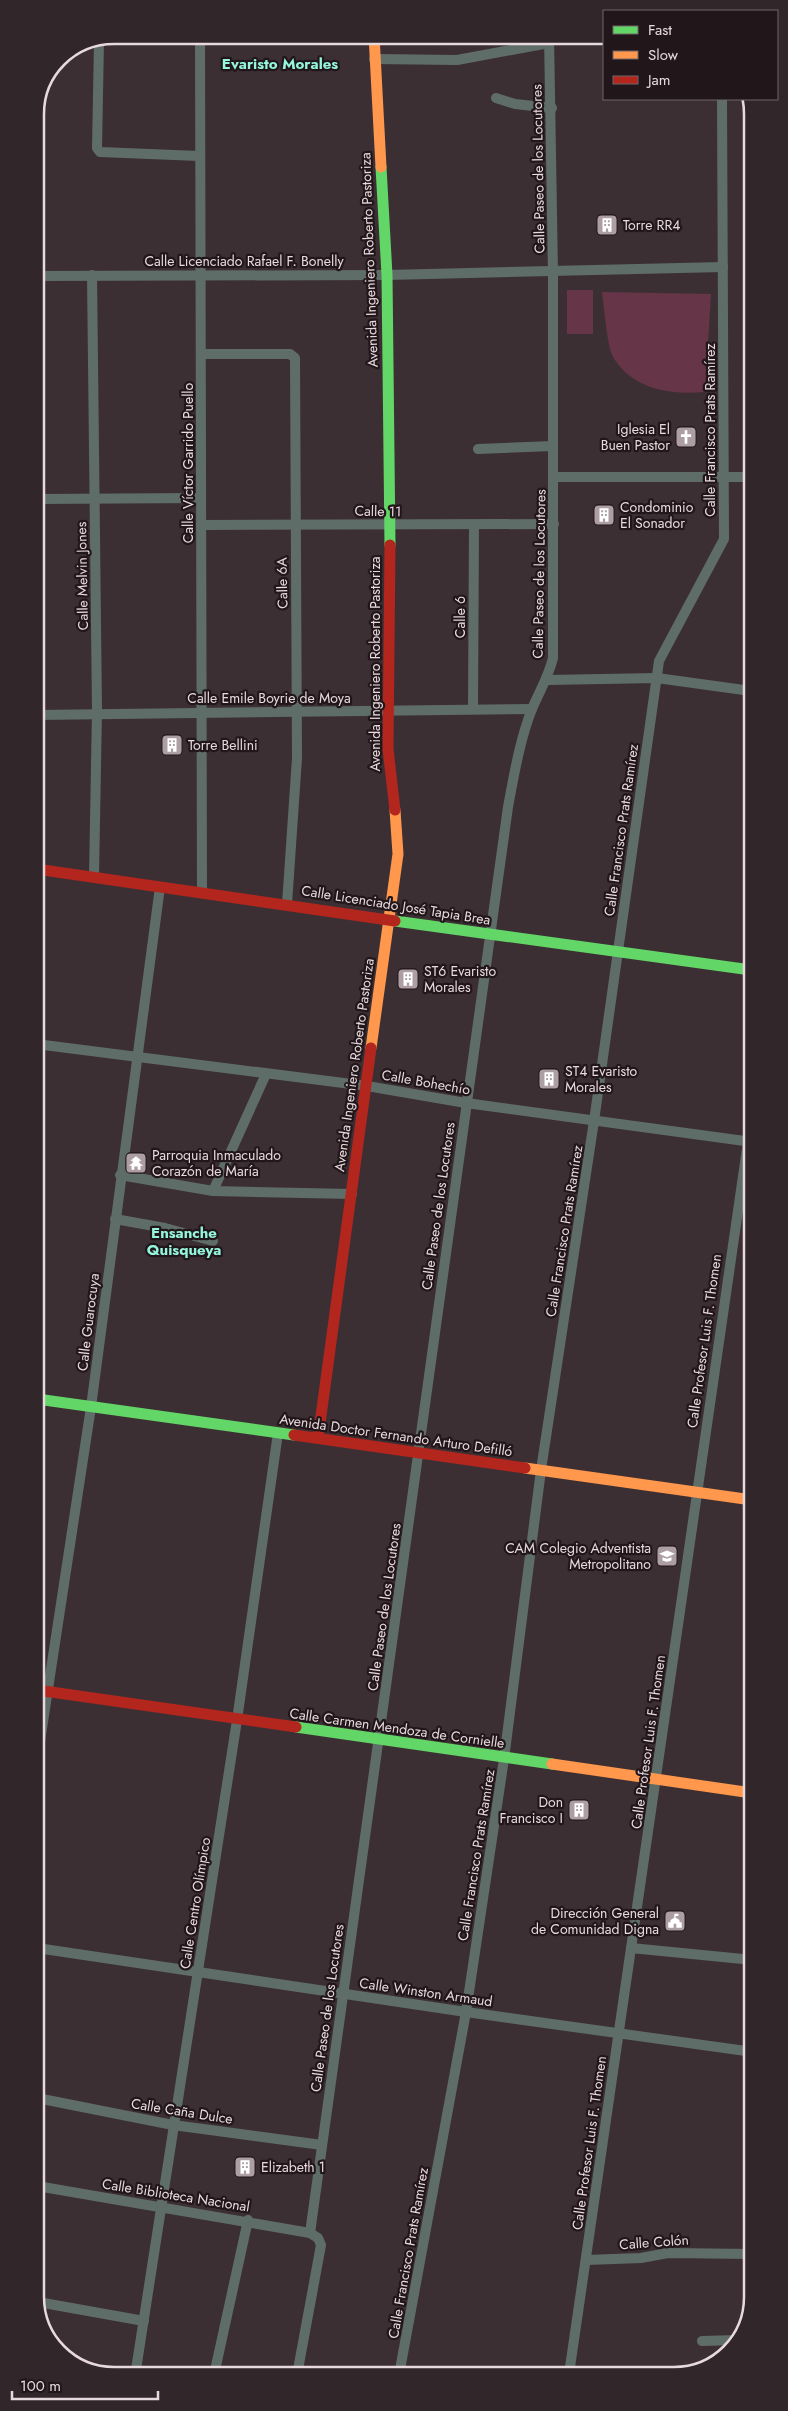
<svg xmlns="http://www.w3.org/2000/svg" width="788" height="2411" font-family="Jost,sans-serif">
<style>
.green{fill:#673548}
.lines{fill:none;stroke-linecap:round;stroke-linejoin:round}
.street{stroke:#5f6d69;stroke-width:10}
.fast{stroke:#63d668;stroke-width:11}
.slow{stroke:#ff974d;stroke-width:11}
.jam{stroke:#b3261e;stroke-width:11}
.labels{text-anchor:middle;stroke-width:4.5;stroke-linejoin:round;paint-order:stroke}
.street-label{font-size:14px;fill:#e8d9dd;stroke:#21161a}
.poi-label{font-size:14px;fill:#e8d9dd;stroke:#21161a;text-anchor:start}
.neighbourhood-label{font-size:15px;font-weight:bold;fill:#94f6dc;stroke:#21161a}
.rim{fill:none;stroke:#e8d9dd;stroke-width:2.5}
</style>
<rect width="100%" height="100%" fill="#3c2f33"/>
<!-- green -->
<g class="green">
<rect x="567" y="290" width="26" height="44"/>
<path d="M 602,292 L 711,294 L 705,392 C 671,395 633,390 613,357 C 607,346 604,306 602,292 Z"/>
</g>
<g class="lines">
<!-- street -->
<g class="street">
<path d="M 200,35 L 202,892"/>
<path d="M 99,41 L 97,148 L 100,152 L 199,156"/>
<path d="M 374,59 L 457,60 L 549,43"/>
<path d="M 496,98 L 515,104 L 552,108"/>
<path d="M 92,275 L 97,710 L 94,877"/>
<path d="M 35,276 L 387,275 L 723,267"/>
<path d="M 201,354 L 290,354 L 295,358 L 297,758 L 287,904"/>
<path d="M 478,449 L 553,446"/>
<path d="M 554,477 L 751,477"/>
<path d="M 36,499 L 201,498"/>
<path d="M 201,525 L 554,524"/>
<path d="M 547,680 L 657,678 L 751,691"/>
<path d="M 473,709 L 474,526"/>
<path d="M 36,715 L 532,709"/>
<path d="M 36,887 L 39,869"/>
<path d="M 36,1044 L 367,1086 L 466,1103 L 752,1142"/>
<path d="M 120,1175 L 213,1191 L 352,1194"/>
<path d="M 213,1191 L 266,1074"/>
<path d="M 115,1219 L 165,1228 L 213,1241"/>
<path d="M 37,1761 L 91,1407 L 160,887"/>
<path d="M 37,1948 L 466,2012 L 753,2052"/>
<path d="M 631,1948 L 753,1960"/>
<path d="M 37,2098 L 173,2125 L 322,2145"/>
<path d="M 37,2186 L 310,2233 L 318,2238 L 321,2245 L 297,2375"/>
<path d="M 310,2233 L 508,807 C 514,775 520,739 532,709 C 540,690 548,678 553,658 L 553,273 L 549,35"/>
<path d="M 586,2260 L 641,2258 L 668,2253 L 753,2254"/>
<path d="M 38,2302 L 144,2321"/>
<path d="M 702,2341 L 738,2340"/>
<path d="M 569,2374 C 633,1954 689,1534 752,1114"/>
<path d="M 214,2375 L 248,2220"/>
<path d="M 399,2375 L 466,2012 L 504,1759 L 541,1470 L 594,1121 L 659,661 L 724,539 L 722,99"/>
<path d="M 135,2376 L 237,1720 L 278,1433"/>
</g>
<!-- fast -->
<g class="fast">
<path d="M 381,167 L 387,275 L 390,545"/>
<path d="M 395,921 L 751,970"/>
<path d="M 37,1399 L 294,1435"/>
<path d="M 296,1727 L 552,1764"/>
</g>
<!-- slow -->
<g class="slow">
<path d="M 374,35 L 381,167"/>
<path d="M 371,1048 L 398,854 L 395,810"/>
<path d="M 525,1468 L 752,1500"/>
<path d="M 552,1764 L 752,1793"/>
</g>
<!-- jam -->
<g class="jam">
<path d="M 390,545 L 388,749 L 395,810"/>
<path d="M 36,869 L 395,921"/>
<path d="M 294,1435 L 525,1468"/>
<path d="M 318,1438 L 371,1048"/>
<path d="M 37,1690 L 296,1727"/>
</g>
</g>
<!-- icons -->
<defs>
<g id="building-square" transform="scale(1.125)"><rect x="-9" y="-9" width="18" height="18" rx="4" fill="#ac9ea2" stroke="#21161a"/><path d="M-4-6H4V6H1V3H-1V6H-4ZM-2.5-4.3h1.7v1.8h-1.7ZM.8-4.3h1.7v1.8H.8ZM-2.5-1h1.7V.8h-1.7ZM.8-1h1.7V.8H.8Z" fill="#fff"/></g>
<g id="church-square" transform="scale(1.125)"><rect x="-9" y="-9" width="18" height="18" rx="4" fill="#ac9ea2" stroke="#21161a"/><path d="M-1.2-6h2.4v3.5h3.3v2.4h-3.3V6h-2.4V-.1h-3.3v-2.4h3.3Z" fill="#fff"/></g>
<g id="temple-square" transform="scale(1.125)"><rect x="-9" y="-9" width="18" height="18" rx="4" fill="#ac9ea2" stroke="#21161a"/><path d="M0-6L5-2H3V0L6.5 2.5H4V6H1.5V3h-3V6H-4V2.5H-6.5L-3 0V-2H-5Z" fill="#fff"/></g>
<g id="university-square" transform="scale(1.125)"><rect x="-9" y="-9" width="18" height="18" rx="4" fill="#ac9ea2" stroke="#21161a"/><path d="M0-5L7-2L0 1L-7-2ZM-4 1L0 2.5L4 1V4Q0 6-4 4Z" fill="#fff"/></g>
<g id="civic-square" transform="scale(1.125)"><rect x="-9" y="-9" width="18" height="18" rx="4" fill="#ac9ea2" stroke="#21161a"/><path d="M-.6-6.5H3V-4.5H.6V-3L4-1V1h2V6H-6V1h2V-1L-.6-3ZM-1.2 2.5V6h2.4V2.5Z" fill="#fff"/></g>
</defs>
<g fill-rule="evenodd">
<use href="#building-square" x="607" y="225"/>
<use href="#church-square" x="686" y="437"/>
<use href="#building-square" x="604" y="515"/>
<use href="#building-square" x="172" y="745"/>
<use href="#building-square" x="408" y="979"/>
<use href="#building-square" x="549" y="1079"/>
<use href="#temple-square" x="136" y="1163"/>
<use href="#university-square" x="667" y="1556"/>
<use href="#building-square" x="579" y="1810"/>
<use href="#civic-square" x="675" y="1921"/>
<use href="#building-square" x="245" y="2167"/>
</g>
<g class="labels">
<!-- street labels -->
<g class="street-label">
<text transform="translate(538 169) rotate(-91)" y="5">Calle Paseo de los Locutores</text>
<text transform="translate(369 260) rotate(-92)" y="5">Avenida Ingeniero Roberto Pastoriza</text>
<text x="244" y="266">Calle Licenciado Rafael F. Bonelly</text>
<text transform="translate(710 430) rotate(-90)" y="5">Calle Francisco Prats Ramírez</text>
<text transform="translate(188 463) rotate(-90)" y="5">Calle Víctor Garrido Puello</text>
<text transform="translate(378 511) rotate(1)" y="5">Calle 11</text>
<text transform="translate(539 574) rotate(-89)" y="5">Calle Paseo de los Locutores</text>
<text transform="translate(82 576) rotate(-91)" y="5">Calle Melvin Jones</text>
<text transform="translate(282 583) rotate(-91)" y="5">Calle 6A</text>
<text transform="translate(460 617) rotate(-90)" y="5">Calle 6</text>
<text transform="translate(375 664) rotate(-90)" y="5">Avenida Ingeniero Roberto Pastoriza</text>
<text x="269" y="703">Calle Emile Boyrie de Moya</text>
<text transform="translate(621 830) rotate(-82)" y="5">Calle Francisco Prats Ramírez</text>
<text transform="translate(396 905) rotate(9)" y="5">Calle Licenciado José Tapia Brea</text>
<text transform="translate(354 1065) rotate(-82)" y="5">Avenida Ingeniero Roberto Pastoriza</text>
<text transform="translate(426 1082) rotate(10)" y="5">Calle Bohechío</text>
<text transform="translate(438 1206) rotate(-82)" y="5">Calle Paseo de los Locutores</text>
<text transform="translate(564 1231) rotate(-81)" y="5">Calle Francisco Prats Ramírez</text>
<text transform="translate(88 1322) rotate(-83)" y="5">Calle Guarocuya</text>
<text transform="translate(704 1341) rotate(-82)" y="5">Calle Profesor Luis F. Thomen</text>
<text transform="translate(396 1435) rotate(8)" y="5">Avenida Doctor Fernando Arturo Defilló</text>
<text transform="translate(384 1607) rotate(-82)" y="5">Calle Paseo de los Locutores</text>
<text transform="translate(397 1728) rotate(8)" y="5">Calle Carmen Mendoza de Cornielle</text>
<text transform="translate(648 1742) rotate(-82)" y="5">Calle Profesor Luis F. Thomen</text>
<text transform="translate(476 1855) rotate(-81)" y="5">Calle Francisco Prats Ramírez</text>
<text transform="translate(195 1903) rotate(-81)" y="5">Calle Centro Olímpico</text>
<text transform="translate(426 1992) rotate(8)" y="5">Calle Winston Armaud</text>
<text transform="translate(327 2008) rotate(-82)" y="5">Calle Paseo de los Locutores</text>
<text transform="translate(182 2111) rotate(9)" y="5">Calle Caña Dulce</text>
<text transform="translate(589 2143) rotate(-82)" y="5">Calle Profesor Luis F. Thomen</text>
<text transform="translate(176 2195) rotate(9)" y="5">Calle Biblioteca Nacional</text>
<text transform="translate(654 2242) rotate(-4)" y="5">Calle Colón</text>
<text transform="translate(408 2253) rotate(-80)" y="5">Calle Francisco Prats Ramírez</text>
</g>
<!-- poi labels -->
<g class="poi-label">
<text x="623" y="230">Torre RR4</text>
<text x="670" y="434" text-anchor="end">Iglesia El<tspan x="670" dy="16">Buen Pastor</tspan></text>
<text x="620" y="512">Condominio<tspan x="620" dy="16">El Sonador</tspan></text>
<text x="188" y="750">Torre Bellini</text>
<text x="424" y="976">ST6 Evaristo<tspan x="424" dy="16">Morales</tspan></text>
<text x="565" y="1076">ST4 Evaristo<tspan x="565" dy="16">Morales</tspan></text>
<text x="152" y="1160">Parroquia Inmaculado<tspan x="152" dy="16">Corazón de María</tspan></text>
<text x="651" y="1553" text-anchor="end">CAM Colegio Adventista<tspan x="651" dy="16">Metropolitano</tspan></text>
<text x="563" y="1807" text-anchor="end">Don<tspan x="563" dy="16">Francisco I</tspan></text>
<text x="659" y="1918" text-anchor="end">Dirección General<tspan x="659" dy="16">de Comunidad Digna</tspan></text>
<text x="261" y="2172">Elizabeth 1</text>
</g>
<!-- neighbourhood labels -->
<g class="neighbourhood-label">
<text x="280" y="69">Evaristo Morales</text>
<text x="184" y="1238">Ensanche<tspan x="184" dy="17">Quisqueya</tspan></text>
</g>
</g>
<!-- crop -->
<path d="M0 0H788V2411H0ZM114 44H674A70 70 0 0 1 744 114V2297A70 70 0 0 1 674 2367H114A70 70 0 0 1 44 2297V114A70 70 0 0 1 114 44Z" fill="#31262a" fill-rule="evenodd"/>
<path class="rim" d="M114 44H674A70 70 0 0 1 744 114V2297A70 70 0 0 1 674 2367H114A70 70 0 0 1 44 2297V114A70 70 0 0 1 114 44Z"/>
<!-- legend -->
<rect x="603" y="10" width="175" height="90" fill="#21161a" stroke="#716468"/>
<rect x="613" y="26" width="25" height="8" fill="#63d668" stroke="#716468"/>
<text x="648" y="35" font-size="15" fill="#e8d9dd">Fast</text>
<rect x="613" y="51" width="25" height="8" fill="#ff974d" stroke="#716468"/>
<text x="648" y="60" font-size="15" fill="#e8d9dd">Slow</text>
<rect x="613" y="76" width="25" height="8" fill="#b3261e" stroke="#716468"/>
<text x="648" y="85" font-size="15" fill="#e8d9dd">Jam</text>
<!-- scale -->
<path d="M12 2391v8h146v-8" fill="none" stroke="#e8d9dd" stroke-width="2.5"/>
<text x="20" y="2391" font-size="15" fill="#e8d9dd" stroke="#21161a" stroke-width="4" paint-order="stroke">100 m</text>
</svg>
